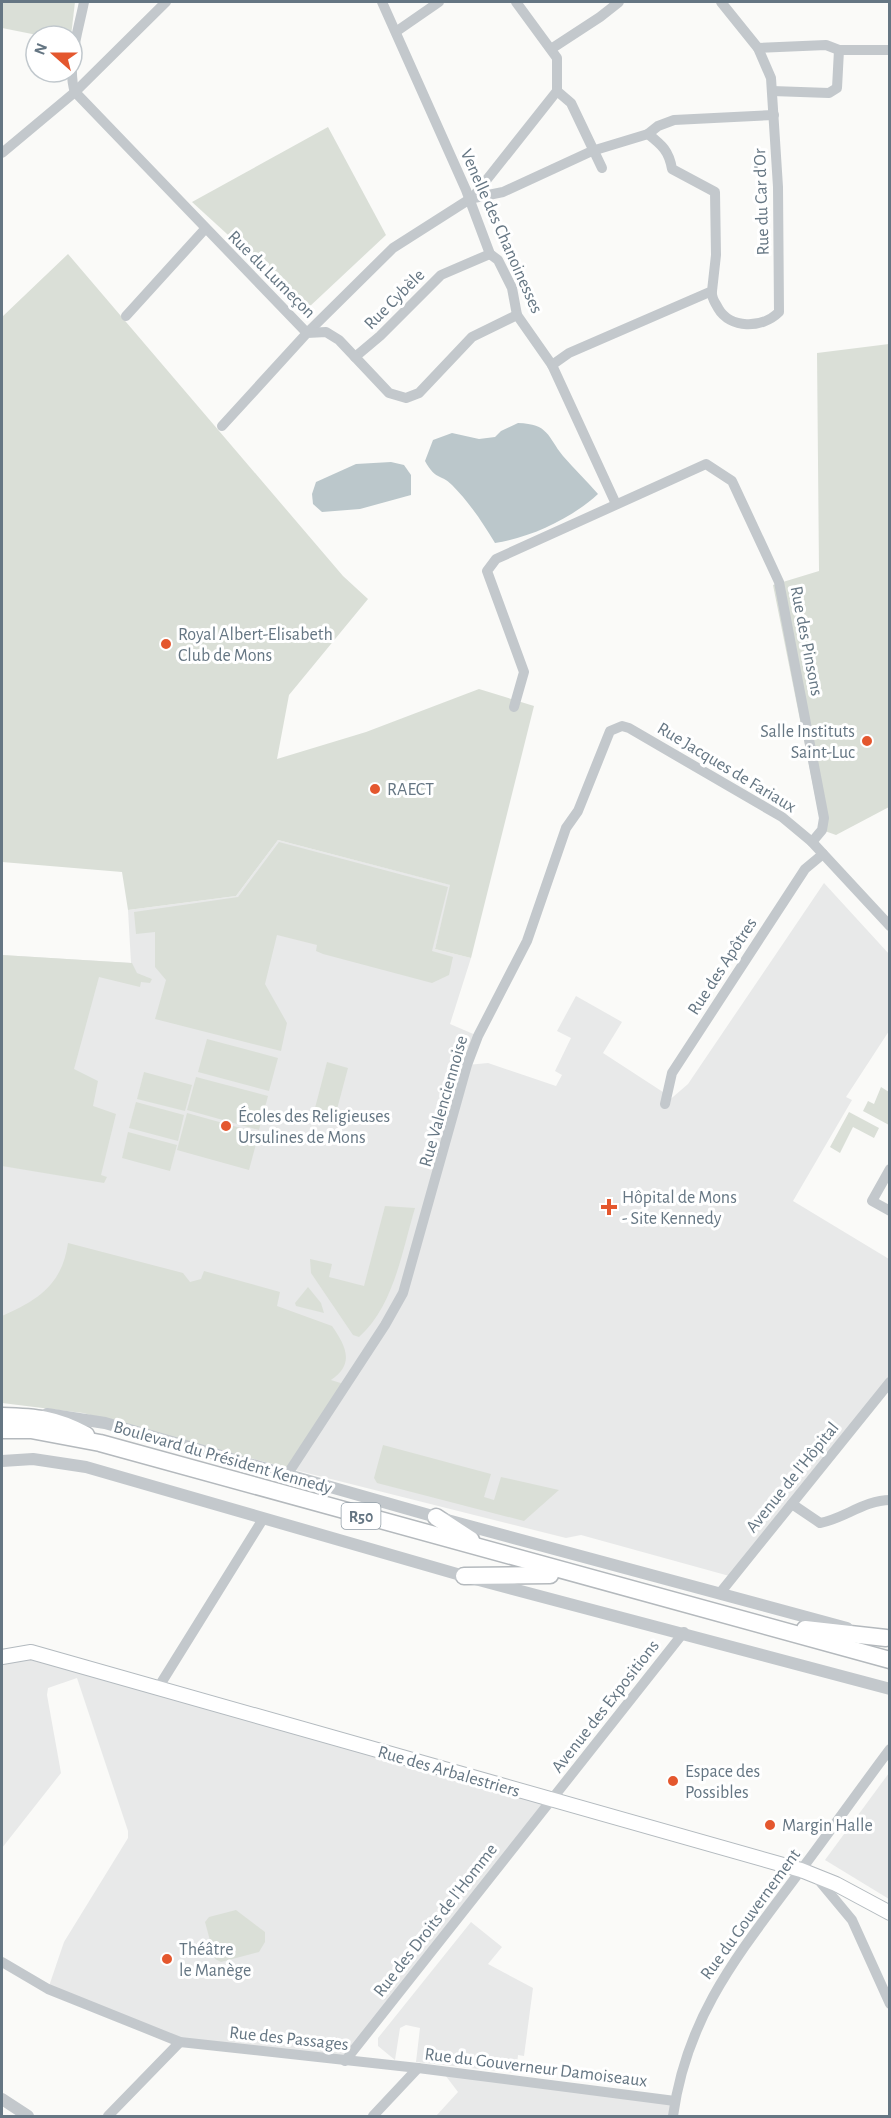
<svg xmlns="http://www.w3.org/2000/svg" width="891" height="2118" font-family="'Alegreya Sans',sans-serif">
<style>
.built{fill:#e8e9e9}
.green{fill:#dadfd7}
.water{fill:#bbc7cb}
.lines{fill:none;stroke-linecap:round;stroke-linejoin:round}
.secondary-casing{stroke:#b3babf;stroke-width:16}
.trunk-casing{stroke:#b4b9bd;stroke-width:19}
.minor{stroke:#c3c8cc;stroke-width:10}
.tertiary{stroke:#c3c8cc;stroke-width:12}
.secondary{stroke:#fff;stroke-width:14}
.trunk{stroke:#fff;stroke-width:16}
.poi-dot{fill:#e4572e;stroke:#fff;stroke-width:2}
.labels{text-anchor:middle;stroke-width:6;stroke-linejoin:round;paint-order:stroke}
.shield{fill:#fff;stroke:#939fa8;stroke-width:1.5}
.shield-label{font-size:16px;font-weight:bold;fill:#657683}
.street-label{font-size:18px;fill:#657683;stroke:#fff}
.poi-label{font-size:18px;fill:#657683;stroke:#fff;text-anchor:start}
</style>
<rect width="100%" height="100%" fill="#fafaf8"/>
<!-- built -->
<g class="built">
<path d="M 278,840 L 451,885 L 435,949 L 471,958 L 450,1024 L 478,1036 L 467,1065 L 488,1063 L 556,1086 L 562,1075 L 555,1071 L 571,1038 L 557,1031 L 576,996 L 622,1022 L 603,1053 L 666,1094 L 666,1103 L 688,1084 L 824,883 L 889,954 L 889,1031 L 846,1097 L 852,1100 L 793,1201 L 889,1259 L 889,1382 L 733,1577 L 581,1535 L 566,1538 L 291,1469 L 2,1334 L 2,955 L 131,963 L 128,910 L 236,896 Z"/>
<path d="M 18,1652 L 552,1800 L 345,2061 L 180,2042 L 48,1989 L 64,1942 L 128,1838 L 128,1831 L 77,1678 L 48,1688 L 47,1695 L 61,1773 L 2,1848 L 2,1657 Z"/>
<path d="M 889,1773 L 890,1899 L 889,1899 L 825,1860 Z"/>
<path d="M 471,1922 L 502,1947 L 488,1964 L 533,1988 L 524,2056 L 518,2055 L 516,2073 L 416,2062 L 420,2028 L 406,2025 L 400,2028 L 395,2060 L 378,2046 L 378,2038 Z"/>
<path d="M 442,2071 L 675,2101 L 673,2116 L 436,2116 L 458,2092 Z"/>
</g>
<!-- green -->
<g class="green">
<path d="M 2,2 L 75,2 L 71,36 L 42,36 L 2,28 Z"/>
<path d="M 328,127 L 386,235 L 308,308 L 192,202 Z"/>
<path d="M 68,254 L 343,576 L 368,599 L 289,695 L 277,759 L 366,732 L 479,689 L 534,706 L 471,958 L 435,949 L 450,885 L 278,840 L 236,896 L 128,910 L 122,872 L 2,862 L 2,317 Z"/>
<path d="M 889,344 L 889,807 L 836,835 L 822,830 L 773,585 L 819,571 L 817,353 Z"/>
<path d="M 279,842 L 448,887 L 432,951 L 453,957 L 449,975 L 432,983 L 323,954 L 316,951 L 317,945 L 277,935 L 265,984 L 287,1023 L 281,1051 L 155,1019 L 166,980 L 155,967 L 155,932 L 136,934 L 134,912 L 238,897 Z"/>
<path d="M 2,955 L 132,963 L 137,973 L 152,979 L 150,983 L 141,982 L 140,987 L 99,977 L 74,1069 L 98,1081 L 93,1106 L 116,1114 L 101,1175 L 107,1177 L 104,1183 L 2,1166 Z"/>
<path d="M 207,1039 L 278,1058 L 269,1091 L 198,1072 Z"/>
<path d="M 327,1062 L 348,1068 L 336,1113 L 315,1108 Z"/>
<path d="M 144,1072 L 192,1085 L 185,1111 L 137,1099 Z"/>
<path d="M 196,1077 L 268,1096 L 259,1130 L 187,1110 Z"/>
<path d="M 881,1087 L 889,1092 L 889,1125 L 863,1111 L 868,1101 L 874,1104 Z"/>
<path d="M 136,1102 L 184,1115 L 178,1141 L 129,1128 Z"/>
<path d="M 849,1112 L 879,1128 L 874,1138 L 853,1127 L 840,1153 L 830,1147 Z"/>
<path d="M 187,1113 L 259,1133 L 249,1170 L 177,1150 Z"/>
<path d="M 128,1132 L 177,1145 L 170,1171 L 122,1158 Z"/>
<path d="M 385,1206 L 415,1208 C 402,1251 394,1306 359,1337 L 353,1335 L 311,1273 L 310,1259 L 332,1264 L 329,1277 L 364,1286 Z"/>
<path d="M 68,1243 L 183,1273 L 190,1282 L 201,1279 L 204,1271 L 280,1292 L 277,1306 L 332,1326 C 346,1346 355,1364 331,1380 L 347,1385 L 291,1469 L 83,1413 L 2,1403 L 2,1316 C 38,1300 62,1285 68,1243 Z"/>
<path d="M 308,1287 L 321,1303 L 324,1313 L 296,1306 L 295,1303 Z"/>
<path d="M 383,1445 L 491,1474 L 484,1497 L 494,1500 L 501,1477 L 559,1490 L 524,1521 L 377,1483 L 374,1478 Z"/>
<path d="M 236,1910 L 265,1932 L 265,1942 L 259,1952 L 221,1962 L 215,1959 L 205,1922 L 209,1917 Z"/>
</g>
<!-- water -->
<g class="water">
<path d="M 518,423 C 549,424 547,436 563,456 C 574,469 587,481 598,494 C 572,518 530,538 495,543 C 483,523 469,502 452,485 C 440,473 436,481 425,461 L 433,440 L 452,433 L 479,439 L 495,437 L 501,431 Z"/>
<path d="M 391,462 L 404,465 L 411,475 L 411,495 L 360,509 L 322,512 L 313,504 L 312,494 L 316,482 L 356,464 Z"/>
</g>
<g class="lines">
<!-- secondary casing -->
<g class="secondary-casing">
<path id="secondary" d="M 2,1657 L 31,1652 L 801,1870 L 836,1884 L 890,1913"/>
</g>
<!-- trunk casing -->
<g class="trunk-casing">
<g id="trunk">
<path d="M 2,1416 C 36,1417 55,1418 86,1435"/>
<path d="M 2,1430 L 31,1430 L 100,1443 L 890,1660"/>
<path d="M 436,1517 L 471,1540"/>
<path d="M 464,1576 L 550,1575"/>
<path d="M 805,1629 L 886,1638"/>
</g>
</g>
<!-- minor -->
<g class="minor">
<path d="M 84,2 C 79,28 66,66 75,92 L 307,333 L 393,248 L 473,197 L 557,91 L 557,58 L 516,2"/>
<path d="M 382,2 L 466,190 L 490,254 L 498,260 L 512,288 L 517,315 L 552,365 L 616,504"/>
<path d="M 397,31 L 439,2"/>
<path d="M 758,48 L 826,45 L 839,50 L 837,88 L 829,93 L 772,91"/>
<path d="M 551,49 L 600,17 L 619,2"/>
<path d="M 839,50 L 890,50"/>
<path d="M 557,91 L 571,103 L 602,168"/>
<path d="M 648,134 L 658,126 L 674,120 L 774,115"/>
<path d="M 2,153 L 75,92 L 166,2"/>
<path d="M 469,199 L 503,192 L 592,151 L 648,134 C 662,145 669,151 672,169 L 715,192 L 716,255 L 712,291 L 569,353 L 552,365"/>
<path d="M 712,291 C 711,298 715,302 718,308 C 730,329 762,329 779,312 L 778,187 L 771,78 L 758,48 L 721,2"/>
<path d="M 126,316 L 205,229"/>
<path d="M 355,357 L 380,336 L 441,275 L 490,254"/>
<path d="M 222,426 L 307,333 L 326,332 L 339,340 L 389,393 L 406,398 L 419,393 L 472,337 L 517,315"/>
<path d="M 514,707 L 524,672 L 487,571 L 496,559 L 706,464 L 732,481 L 779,582 L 824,818 L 822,830 L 812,842"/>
<path d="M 665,1104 L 672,1073 L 805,869 L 823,854"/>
<path d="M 890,1169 L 872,1201 L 890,1211"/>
<path d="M 287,1475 L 385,1325 L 403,1293 L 467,1065 L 478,1036 L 527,941 L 566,828 L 578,811 L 610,731 L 622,726 L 629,728 L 782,817 L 812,842 L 890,926"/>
<path d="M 792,1504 L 820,1523 C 843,1519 865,1500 890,1500"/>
<path d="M 720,1593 L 890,1382"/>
<path d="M 158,1688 L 263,1519"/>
<path d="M 817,1878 L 852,1920 L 890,2004"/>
<path d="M 2,1962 L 48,1989 L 180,2042 L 418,2068 L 675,2101"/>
<path d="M 345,2061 L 684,1632"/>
<path d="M 108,2116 L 180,2042"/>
<path d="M 373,2116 L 418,2068"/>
<path d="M 673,2116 C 687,2013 742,1950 801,1870 C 831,1830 860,1789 890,1749"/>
</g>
<!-- tertiary -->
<g class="tertiary">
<path d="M 47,1414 L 105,1423 L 436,1517 L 847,1628"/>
<path d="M 2,1461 L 33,1459 L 86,1467 L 464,1576 L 890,1689"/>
<path d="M 2,2099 L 28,2116"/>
</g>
<!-- secondary -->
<use href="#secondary" class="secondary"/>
<!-- trunk -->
<use href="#trunk" class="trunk"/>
</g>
<!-- markers -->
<g class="poi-dot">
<circle cx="166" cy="644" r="6"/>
<circle cx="867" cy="741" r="6"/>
<circle cx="375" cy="789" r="6"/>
<circle cx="226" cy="1126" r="6"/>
<path d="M606 1198h6v6h6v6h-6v6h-6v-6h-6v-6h6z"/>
<circle cx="673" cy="1781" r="6"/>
<circle cx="770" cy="1825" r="6"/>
<circle cx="167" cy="1959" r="6"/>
</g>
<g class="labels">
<!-- shield labels -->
<rect class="shield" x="341.5" y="1503" width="39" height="26" rx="4.5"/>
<g class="shield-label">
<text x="361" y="1522">R50</text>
</g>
<!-- street labels -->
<g class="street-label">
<text transform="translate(761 202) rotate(-92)" y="6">Rue du Car d'Or</text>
<text transform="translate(502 231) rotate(66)" y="6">Venelle des Chanoinesses</text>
<text transform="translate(272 274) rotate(45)" y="6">Rue du Lumeçon</text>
<text transform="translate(394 299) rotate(-45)" y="6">Rue Cybèle</text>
<text transform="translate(807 641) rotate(79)" y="6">Rue des Pinsons</text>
<text transform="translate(727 767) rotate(31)" y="6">Rue Jacques de Fariaux</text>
<text transform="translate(722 966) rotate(-57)" y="6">Rue des Apôtres</text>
<text transform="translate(443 1101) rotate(-74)" y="6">Rue Valenciennoise</text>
<text transform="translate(223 1457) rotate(16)" y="6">Boulevard du Président Kennedy</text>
<text transform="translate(792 1477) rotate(-51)" y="6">Avenue de l'Hôpital</text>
<text transform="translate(605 1706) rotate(-52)" y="6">Avenue des Expositions</text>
<text transform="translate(449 1771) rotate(16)" y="6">Rue des Arbalestriers</text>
<text transform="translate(750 1914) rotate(-54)" y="6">Rue du Gouvernement</text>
<text transform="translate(435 1920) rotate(-52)" y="6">Rue des Droits de l'Homme</text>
<text transform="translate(289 2038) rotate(6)" y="6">Rue des Passages</text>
<text transform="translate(536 2067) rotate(7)" y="6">Rue du Gouverneur Damoiseaux</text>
</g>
<!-- poi labels -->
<g class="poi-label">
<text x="178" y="640">Royal Albert-Elisabeth<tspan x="178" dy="21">Club de Mons</tspan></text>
<text x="855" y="737" text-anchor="end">Salle Instituts<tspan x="855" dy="21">Saint-Luc</tspan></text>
<text x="387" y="795">RAECT</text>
<text x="238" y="1122">Écoles des Religieuses<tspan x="238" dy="21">Ursulines de Mons</tspan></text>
<text x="622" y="1203">Hôpital de Mons<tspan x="622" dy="21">- Site Kennedy</tspan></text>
<text x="685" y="1777">Espace des<tspan x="685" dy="21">Possibles</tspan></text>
<text x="782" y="1831">Margin Halle</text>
<text x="179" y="1955">Théâtre<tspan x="179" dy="21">le Manège</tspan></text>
</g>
</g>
<!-- border -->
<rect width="891" height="2118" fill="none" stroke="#657683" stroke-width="6"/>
<!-- north arrow -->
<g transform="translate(54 54) rotate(291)"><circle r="28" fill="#ffffff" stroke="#c1c8cd" stroke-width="1.5"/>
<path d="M0-4.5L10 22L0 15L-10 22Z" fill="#e4572e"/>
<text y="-9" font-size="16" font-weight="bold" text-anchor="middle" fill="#657683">N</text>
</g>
</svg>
